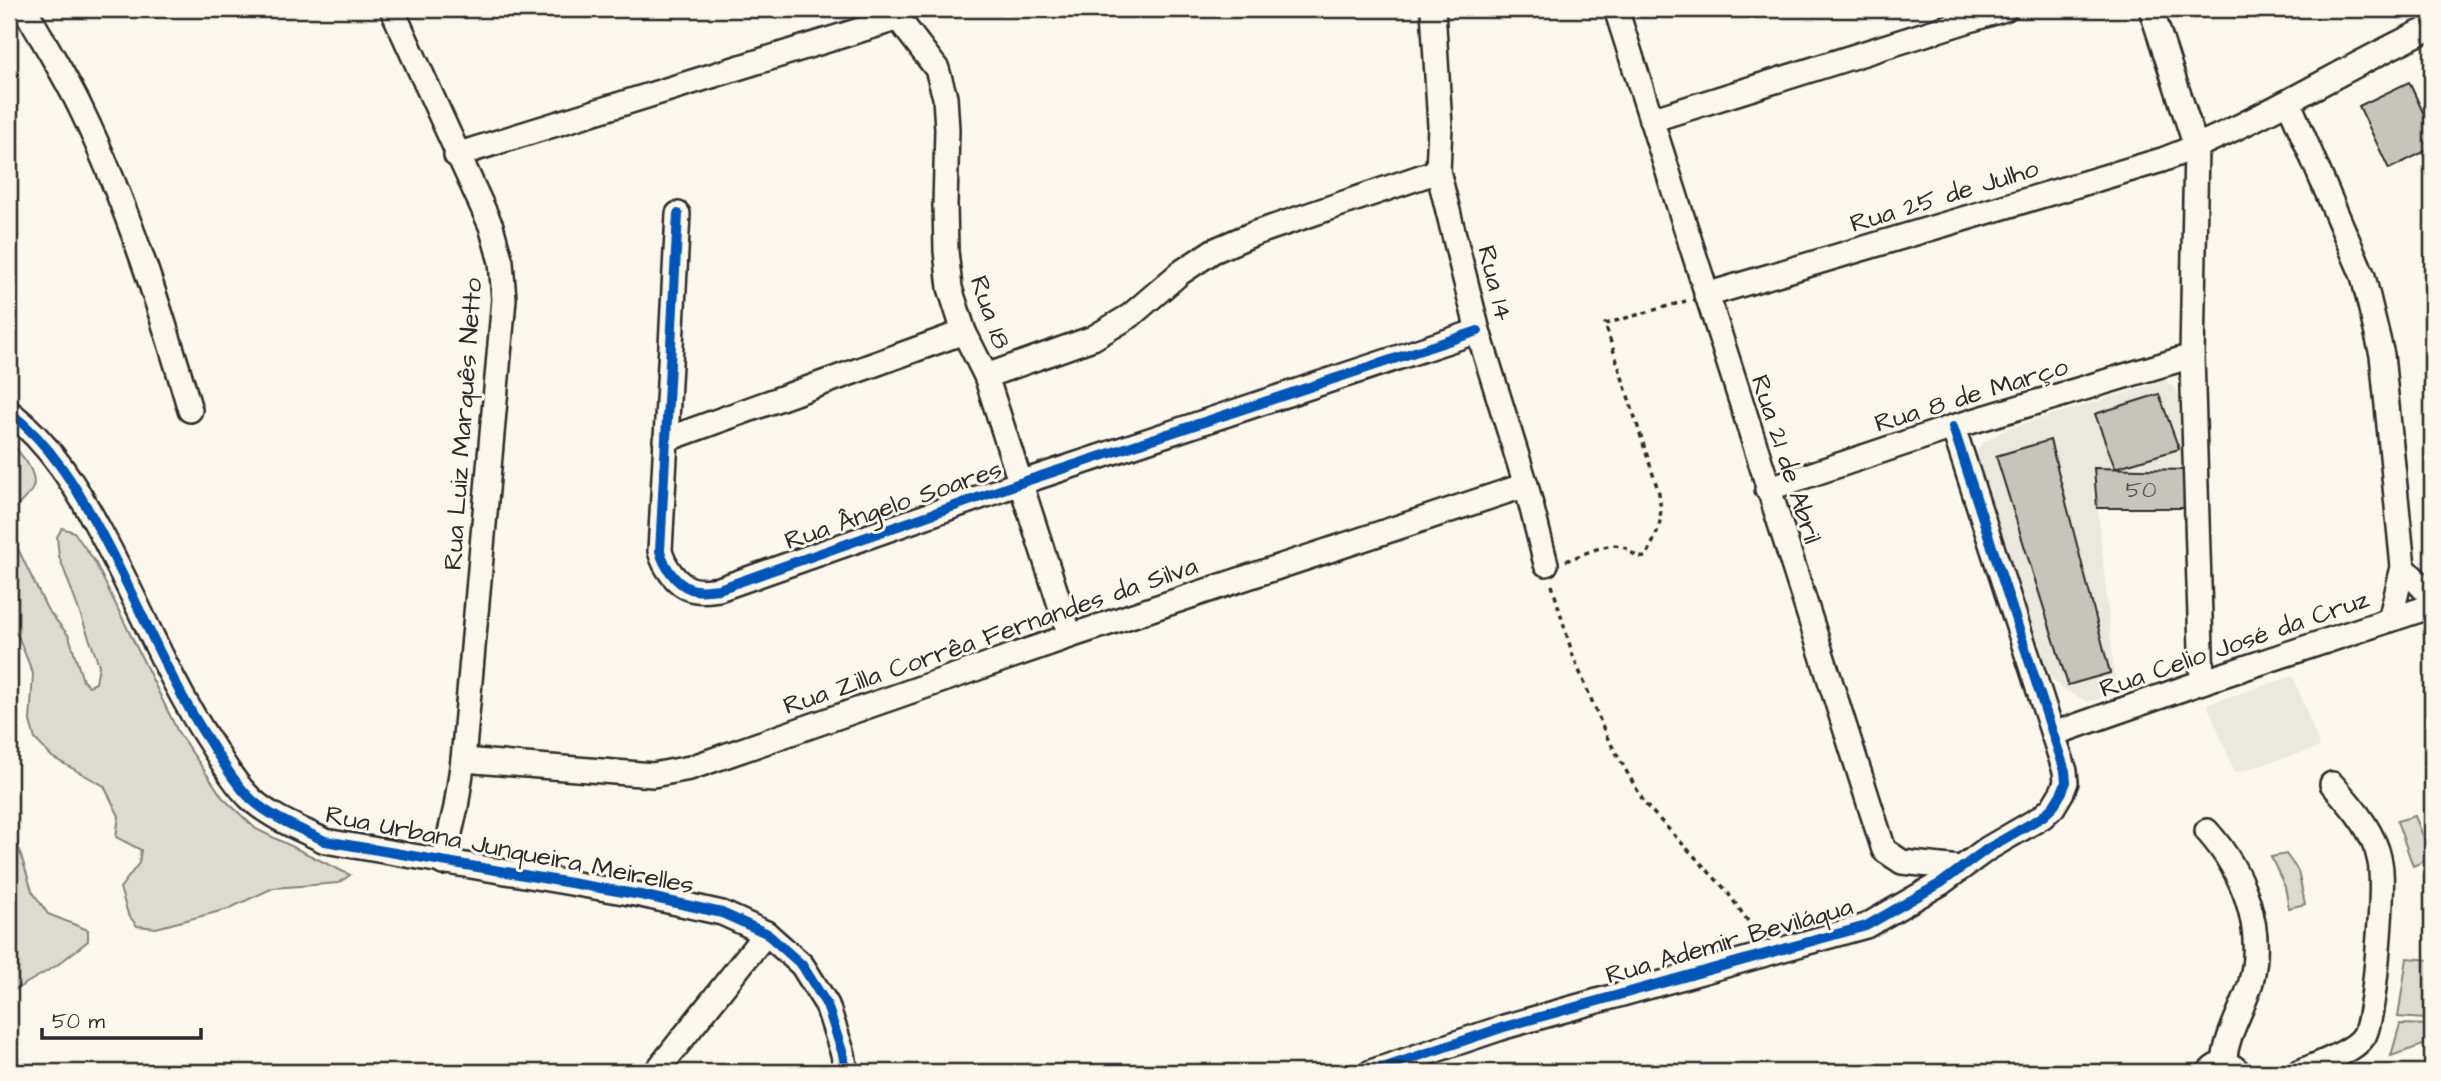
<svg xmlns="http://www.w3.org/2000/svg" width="2441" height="1081" font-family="'Architects Daughter',sans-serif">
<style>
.built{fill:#ebe8de}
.green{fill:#dddad0;stroke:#84827e;stroke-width:2}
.building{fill:#c7c4bc;stroke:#2b2b2b;stroke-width:2}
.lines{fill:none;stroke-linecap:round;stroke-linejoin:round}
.minor-casing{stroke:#2b2b2b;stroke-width:28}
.path{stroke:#2b2b2b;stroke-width:3.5;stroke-dasharray:5 5;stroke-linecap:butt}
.minor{stroke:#fbf7ec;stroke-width:23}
.cycleway-casing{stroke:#fbf7ec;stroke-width:15}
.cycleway{stroke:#0057b8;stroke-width:10}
.labels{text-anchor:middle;stroke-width:6;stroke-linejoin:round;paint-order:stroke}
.number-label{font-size:23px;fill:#52514f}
.street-label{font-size:26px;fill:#2b2b2b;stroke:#fbf7ec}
</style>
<rect width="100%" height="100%" fill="#fbf7ec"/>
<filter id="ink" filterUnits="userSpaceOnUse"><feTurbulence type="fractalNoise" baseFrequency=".0143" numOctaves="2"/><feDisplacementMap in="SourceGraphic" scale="14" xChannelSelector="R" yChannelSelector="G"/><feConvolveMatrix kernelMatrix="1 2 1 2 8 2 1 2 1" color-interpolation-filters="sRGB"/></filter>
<g filter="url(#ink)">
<!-- built -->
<g class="built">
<path d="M 2165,381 L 2173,386 L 2181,398 L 2186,470 L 2094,468 L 2116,694 L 2088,702 L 2061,688 L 2045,670 L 1974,454 L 1983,443 L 2006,429 Z"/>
<path d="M 2293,676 L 2320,747 L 2235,773 L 2207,704 Z"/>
</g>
<!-- green -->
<g class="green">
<path d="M 9,442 C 19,451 38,472 33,487 C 31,495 20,502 14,509 L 18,549 L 47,609 L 69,636 L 83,681 L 89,686 L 96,683 L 99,665 L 59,556 L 57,537 L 62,528 L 74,532 L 95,562 L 178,732 L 223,798 L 256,829 L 350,875 L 339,883 L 273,888 L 228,909 L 156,928 L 137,926 L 128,914 L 120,888 L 139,863 L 141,850 L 116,837 L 119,816 L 104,786 L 52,757 L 35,739 L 30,721 L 33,674 L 18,636 L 9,625 Z"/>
<path d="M 9,816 L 32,891 L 48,914 L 88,930 L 88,941 L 56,966 L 9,993 Z"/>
<path d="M 2415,816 L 2432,858 L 2413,866 L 2397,821 Z"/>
<path d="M 2286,854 L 2298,871 L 2305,904 L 2289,908 L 2285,887 L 2271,857 Z"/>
<path d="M 2407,958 L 2431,960 L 2425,1019 L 2398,1017 Z"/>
<path d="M 2400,1024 L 2432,1025 L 2432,1042 L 2391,1056 Z"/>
</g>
<!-- building -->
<g class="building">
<path d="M 2409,82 L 2428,123 L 2431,122 L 2432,124 L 2432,148 L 2389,169 L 2359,106 Z"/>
<path d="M 2159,394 L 2179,449 L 2115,468 L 2095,414 Z"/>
<path d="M 2050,440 L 2110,673 L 2068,685 L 1996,456 Z"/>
<path d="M 2094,468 L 2186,470 L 2188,508 L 2097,508 Z"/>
</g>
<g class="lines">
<!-- minor casing -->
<g class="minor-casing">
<g id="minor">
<path d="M 25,9 C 43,41 64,74 80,107 C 127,204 160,307 190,410"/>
<path d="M 392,9 L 491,226 L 501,262 L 504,299 L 463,760 L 456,807 L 443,863"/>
<path d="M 891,9 L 937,69 L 945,97 L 947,129 L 945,205 L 946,251 L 950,288 L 964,332 L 986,376 L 1070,636"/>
<path d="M 1433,9 L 1440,126 L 1438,171 L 1478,331 L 1526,485 L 1546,564"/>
<path d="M 1616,9 L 1884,850 L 1902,862 L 1960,868"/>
<path d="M 2151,9 L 2196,147 L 2192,356 L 2202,682"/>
<path d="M 2289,103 L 2363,276 L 2382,355 L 2403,567 L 2390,620"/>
<path d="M 1651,120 L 2005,9"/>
<path d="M 456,155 L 899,18"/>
<path d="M 678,214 L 660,551 C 664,566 676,584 691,589 C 699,592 711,590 719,589 L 1020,483 L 1478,331"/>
<path d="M 1706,295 L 2162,160 C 2256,125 2341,69 2432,27"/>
<path d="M 986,376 L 1093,338 L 1130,316 L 1180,273 L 1213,251 L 1253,234 L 1438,171"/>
<path d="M 9,412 C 50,443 77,488 101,533 C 139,603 167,678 211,744 C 223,763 235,784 252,800 C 272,818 301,829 325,841 L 641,895 L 722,913 L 766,933 L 802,965 L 827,1005 L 843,1054 L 846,1072"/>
<path d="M 665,440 L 964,332"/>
<path d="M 1767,489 L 1953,427 L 2192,356"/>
<path d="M 2403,567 L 2432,597"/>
<path d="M 2053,734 L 2202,682 L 2432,606"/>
<path d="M 463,760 L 653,775 L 690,768 L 1070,636 L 1526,485"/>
<path d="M 2207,831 C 2243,871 2265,927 2251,982 C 2243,1010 2226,1034 2224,1064"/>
<path d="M 656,1072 L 766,933"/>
<path d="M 1371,1072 L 1504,1027 L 1866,926 L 1941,883 L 1987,849 L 2042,817 L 2053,807 L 2062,792 L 2066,782 L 2065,771 L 1953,427"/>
<path d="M 2209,1072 C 2218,1062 2230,1062 2239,1072"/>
<path d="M 2299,1072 C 2316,1065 2354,1052 2364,1036 C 2375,1017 2383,897 2381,871 C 2381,864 2379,857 2377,850 C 2368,824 2350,804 2332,784"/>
</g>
</g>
<!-- path -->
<g class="path">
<path d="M 1566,561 C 1579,556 1608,542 1621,546 C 1631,549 1634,559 1646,557 C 1659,528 1663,526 1659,493 L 1605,324 L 1686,301"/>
<path d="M 1552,585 L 1573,656 L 1607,737 L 1645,804 L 1725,889 L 1758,935"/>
</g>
<!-- minor -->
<use href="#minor" class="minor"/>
<!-- cycleway casing -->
<g class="cycleway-casing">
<g id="cycleway">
<path d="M 678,214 L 660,551 C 664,566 676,584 691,589 C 699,592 711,590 719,589 L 1020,483 L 1478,331"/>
<path d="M 9,412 C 50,443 77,488 101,533 C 139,603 167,678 211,744 C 223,763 235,784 252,800 C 272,818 301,829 325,841 L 641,895 L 722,913 L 766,933 L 802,965 L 827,1005 L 843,1054 L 846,1072"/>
<path d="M 1371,1072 L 1504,1027 L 1866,926 L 1941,883 L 1987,849 L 2042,817 L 2053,807 L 2062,792 L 2066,782 L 2065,771 L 1953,427"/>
</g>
</g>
<!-- cycleway -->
<use href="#cycleway" class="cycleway"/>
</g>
</g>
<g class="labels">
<!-- number labels -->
<g class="number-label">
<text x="2141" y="497">50</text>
</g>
<!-- street labels -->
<g class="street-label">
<text transform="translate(1944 195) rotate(-17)" y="9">Rua 25 de Julho</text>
<text transform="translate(1496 283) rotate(76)" y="9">Rua 14</text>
<text transform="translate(991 312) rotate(71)" y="9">Rua 18</text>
<text transform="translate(1971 394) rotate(-17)" y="9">Rua 8 de Março</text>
<text transform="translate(462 424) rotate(-86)" y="9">Rua Luiz Marquês Netto</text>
<text transform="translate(1787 459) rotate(72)" y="9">Rua 21 de Abril</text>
<text transform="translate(893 504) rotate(-19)" y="9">Rua Ângelo Soares</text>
<text transform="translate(990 635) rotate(-19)" y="9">Rua Zilla Corrêa Fernandes da Silva</text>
<text transform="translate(2234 643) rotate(-19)" y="9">Rua Celio José da Cruz</text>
<text transform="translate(510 849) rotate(11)" y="9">Rua Urbana Junqueira Meirelles</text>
<text transform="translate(1729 940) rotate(-16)" y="9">Rua Ademir Beviláqua</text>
</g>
</g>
<!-- margin -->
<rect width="2441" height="1081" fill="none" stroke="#fbf7ec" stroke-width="35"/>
<rect x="18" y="18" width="2406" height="1046" fill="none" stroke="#2b2b2b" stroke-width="2.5" filter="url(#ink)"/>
<!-- scale -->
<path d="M42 1028v10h159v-10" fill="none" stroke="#2b2b2b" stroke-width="3.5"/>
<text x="52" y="1028" font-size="21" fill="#2b2b2b" stroke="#fbf7ec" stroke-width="5" paint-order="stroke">50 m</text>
</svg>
